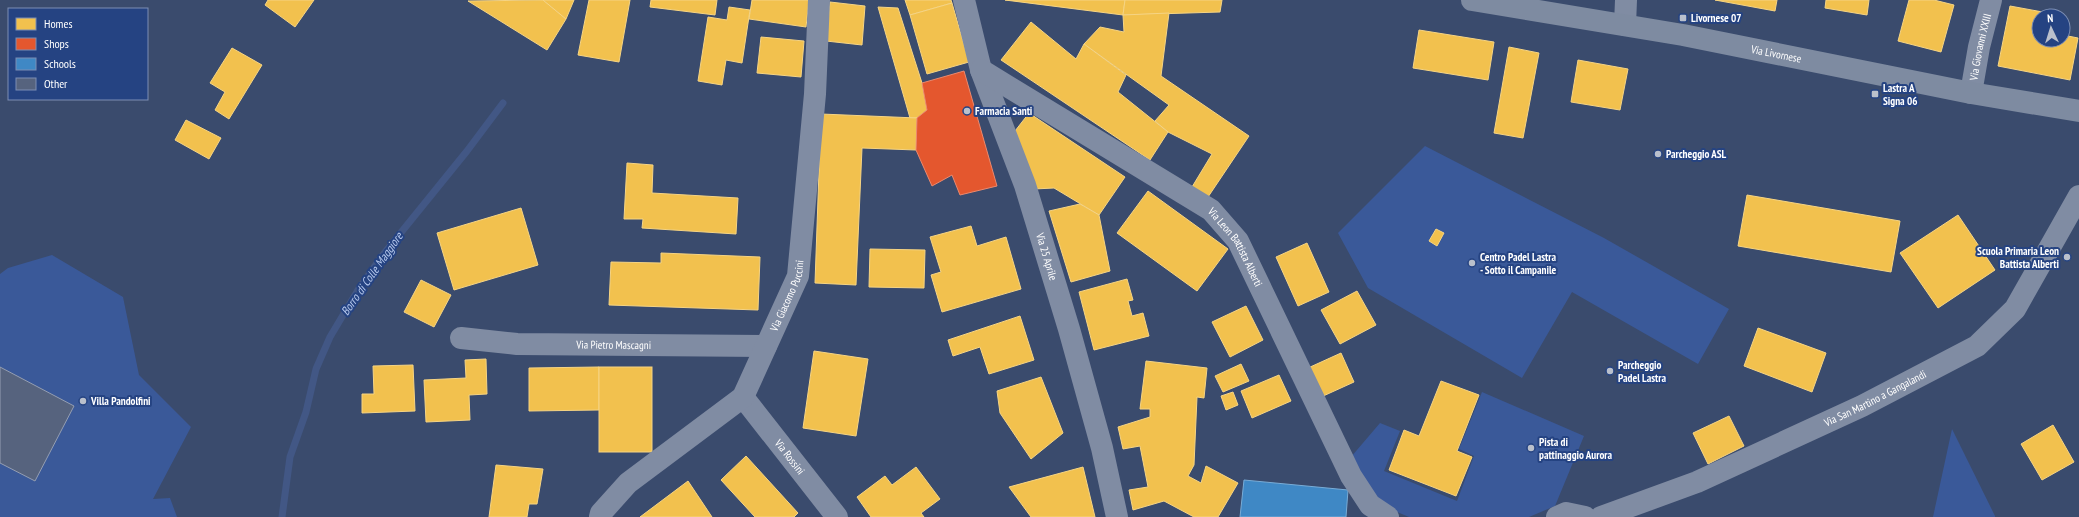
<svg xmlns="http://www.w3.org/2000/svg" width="2079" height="517" font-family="'PT Sans Narrow',sans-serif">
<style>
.green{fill:#3a5999}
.homes{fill:#f2c14e;stroke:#f6d483}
.shops{fill:#e4572e;stroke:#ec896d}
.schools{fill:#3f88c5;stroke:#79acd6}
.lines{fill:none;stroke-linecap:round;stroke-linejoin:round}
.stream{stroke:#425785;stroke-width:7}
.building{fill:#56637e;stroke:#949eb2}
.minor{stroke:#808ca3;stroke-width:22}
.primary{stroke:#7e8ba1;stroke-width:22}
.poi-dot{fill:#bac0cc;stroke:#254382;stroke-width:1.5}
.labels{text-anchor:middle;stroke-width:4;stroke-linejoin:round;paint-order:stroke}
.poi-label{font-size:11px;font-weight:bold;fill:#fff;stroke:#254382;text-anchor:start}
.street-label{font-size:11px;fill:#fff;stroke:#254382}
.water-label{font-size:12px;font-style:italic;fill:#b9cbef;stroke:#254382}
</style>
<rect width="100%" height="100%" fill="#3a4b6d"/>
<!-- green -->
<g class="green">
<path d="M 1425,146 L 1604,238 L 1729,309 L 1698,364 L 1572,292 L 1522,378 L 1368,288 L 1338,233 Z"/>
<path d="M 52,255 L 123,297 L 139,375 L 191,427 L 153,499 L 170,498 L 177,517 L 0,517 L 0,274 L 8,268 Z"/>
<path d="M 1482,392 L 1584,436 L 1555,506 L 1529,517 L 1409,517 L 1390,509 L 1373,498 L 1351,457 L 1380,423 L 1400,431 L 1384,471 L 1457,501 L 1474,456 L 1459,449 Z"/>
<path d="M 1952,429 L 1995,516 L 1995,517 L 1933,517 Z"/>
</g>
<!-- homes -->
<g class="homes">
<path d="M 268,0 L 314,0 L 295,27 L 265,5 Z"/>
<path d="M 543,0 L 566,19 L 547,50 L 468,1 Z"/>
<path d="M 543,0 L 574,0 L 566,19 Z"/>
<path d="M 589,0 L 630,0 L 619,62 L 578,55 Z"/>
<path d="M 651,0 L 717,0 L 715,15 L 650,7 Z"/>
<path d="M 752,0 L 809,0 L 806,27 L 749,19 Z"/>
<path d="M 905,0 L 951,0 L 952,3 L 910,15 Z"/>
<path d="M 1005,0 L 1125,0 L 1123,15 Z"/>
<path d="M 1125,0 L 1222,0 L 1220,12 L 1123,15 Z"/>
<path d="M 1715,0 L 1777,0 L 1775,11 Z"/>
<path d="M 1826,0 L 1869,0 L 1867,15 L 1825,8 Z"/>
<path d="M 1909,0 L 1934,0 L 1954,5 L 1941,52 L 1898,41 Z"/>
<path d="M 830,2 L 865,6 L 862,45 L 826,41 Z"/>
<path d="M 952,3 L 969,62 L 927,74 L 910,15 Z"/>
<path d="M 2010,6 L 2048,13 L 2047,16 L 2039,16 L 2039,40 L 2063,40 L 2063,35 L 2078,38 L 2070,80 L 1998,66 Z"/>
<path d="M 729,7 L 750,10 L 742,63 L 726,60 L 722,85 L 698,81 L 708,17 L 727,20 Z"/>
<path d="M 878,7 L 898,8 L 922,83 L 927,110 L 917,118 L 910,118 Z"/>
<path d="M 1169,13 L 1161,76 L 1249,136 L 1208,197 L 1192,187 L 1212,154 L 1168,132 L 1155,121 L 1169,105 L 1084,44 L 1100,27 L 1124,32 L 1123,15 Z"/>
<path d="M 1031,22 L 1076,59 L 1084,44 L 1126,75 L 1118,92 L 1168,132 L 1150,160 L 1001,60 Z"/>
<path d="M 1419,30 L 1494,42 L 1488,80 L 1413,68 Z"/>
<path d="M 761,37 L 804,41 L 801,77 L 757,73 Z"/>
<path d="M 1509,47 L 1539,53 L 1523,138 L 1494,133 Z"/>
<path d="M 232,48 L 262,65 L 229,119 L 215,110 L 225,92 L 210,83 Z"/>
<path d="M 1578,60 L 1628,69 L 1620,110 L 1571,102 Z"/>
<path d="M 1029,113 L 1125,177 L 1099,215 L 1054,188 L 1034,189 L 1015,131 Z"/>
<path d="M 821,114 L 917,118 L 916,150 L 862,148 L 856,285 L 815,283 Z"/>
<path d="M 186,120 L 221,138 L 209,159 L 175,140 Z"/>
<path d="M 627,163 L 653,165 L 652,193 L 738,198 L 736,234 L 642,228 L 643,219 L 624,219 Z"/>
<path d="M 1148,191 L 1228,249 L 1197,291 L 1117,233 Z"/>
<path d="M 1747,195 L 1900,221 L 1891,272 L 1738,246 Z"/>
<path d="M 1080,204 L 1099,215 L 1110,271 L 1071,282 L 1049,211 Z"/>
<path d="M 521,208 L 538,265 L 454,290 L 437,233 Z"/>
<path d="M 1958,215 L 1995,270 L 1938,308 L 1900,253 Z"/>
<path d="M 971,226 L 977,246 L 1006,237 L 1021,289 L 942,312 L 931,275 L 941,272 L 930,237 Z"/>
<path d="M 1436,229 L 1444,233 L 1437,246 L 1429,241 Z"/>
<path d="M 1307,243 L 1329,292 L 1298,306 L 1276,257 Z"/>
<path d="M 870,249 L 925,250 L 924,288 L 869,287 Z"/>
<path d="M 661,253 L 760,257 L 758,310 L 609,305 L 611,262 L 661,263 Z"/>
<path d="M 1127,279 L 1133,300 L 1128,301 L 1132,316 L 1143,313 L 1149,336 L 1094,350 L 1079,292 Z"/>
<path d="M 421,280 L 451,295 L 434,327 L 404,312 Z"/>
<path d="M 1357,291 L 1376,325 L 1340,344 L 1321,310 Z"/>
<path d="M 1246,306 L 1263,340 L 1230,357 L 1212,322 Z"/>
<path d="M 1020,316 L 1034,360 L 989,374 L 980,347 L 953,356 L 948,340 Z"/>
<path d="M 1758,328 L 1826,353 L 1812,392 L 1744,366 Z"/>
<path d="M 814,351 L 868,359 L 856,436 L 803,428 Z"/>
<path d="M 1341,353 L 1354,382 L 1321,397 L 1308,368 Z"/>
<path d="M 486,359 L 487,394 L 469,395 L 470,420 L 426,422 L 424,380 L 466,378 L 465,360 Z"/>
<path d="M 1146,361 L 1207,368 L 1204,398 L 1197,397 L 1194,465 L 1188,476 L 1201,483 L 1206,466 L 1238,483 L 1218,517 L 1194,517 L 1164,501 L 1133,510 L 1129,490 L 1148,487 L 1140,446 L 1123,449 L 1118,427 L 1150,417 L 1150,409 L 1140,409 Z"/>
<path d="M 1241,364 L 1249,381 L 1223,392 L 1215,376 Z"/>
<path d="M 413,365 L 415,411 L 362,413 L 362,394 L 374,394 L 373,366 Z"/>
<path d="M 599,367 L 599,410 L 529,411 L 529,368 Z"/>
<rect x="599" y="367" width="53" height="85"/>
<path d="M 1279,375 L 1291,401 L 1252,418 L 1241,391 Z"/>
<path d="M 1041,377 L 1063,433 L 1031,459 L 1000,413 L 997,391 Z"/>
<path d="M 1441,381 L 1479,395 L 1457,451 L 1472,457 L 1456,496 L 1389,470 L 1404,430 L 1419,436 Z"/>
<path d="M 1233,392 L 1238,405 L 1226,410 L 1221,396 Z"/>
<path d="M 1729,416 L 1744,446 L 1708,464 L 1693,433 Z"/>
<path d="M 2053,425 L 2074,462 L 2042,480 L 2021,444 Z"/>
<path d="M 746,456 L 798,513 L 794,517 L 755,517 L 721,480 Z"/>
<path d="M 496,465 L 543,469 L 537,504 L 529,504 L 527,517 L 489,517 Z"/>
<path d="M 916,467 L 940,499 L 921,513 L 924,517 L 871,517 L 857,497 L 885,476 L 892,485 Z"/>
<path d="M 1083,467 L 1095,517 L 1031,517 L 1009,487 Z"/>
<path d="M 688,481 L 712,517 L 640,517 Z"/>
</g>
<!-- shops -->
<path class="shops" d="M 964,71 L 997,186 L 960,195 L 952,175 L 932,186 L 916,150 L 917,118 L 927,110 L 922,83 Z"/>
<!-- schools -->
<path class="schools" d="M 1244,480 L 1348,490 L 1346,517 L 1240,517 Z"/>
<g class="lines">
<!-- stream -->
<path class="stream" d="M 282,517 L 290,457 L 306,412 L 316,369 L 330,337 L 358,290 L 382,256 L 467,151 L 503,103"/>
</g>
<!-- building -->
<path class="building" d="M 0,367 L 74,406 L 35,481 L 0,463 Z"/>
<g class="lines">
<!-- minor -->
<g class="minor">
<path id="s1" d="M 964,0 L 981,70 L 1025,185 L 1069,329 L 1102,448 L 1117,517"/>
<path d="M 1625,25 L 1626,0"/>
<path id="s2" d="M 981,70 L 1211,210 L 1238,241 L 1351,476 L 1370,505 L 1388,517"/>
<path id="s3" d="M 1971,93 L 1979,47 L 1991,0"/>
<path id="s4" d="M 461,338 L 517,344 L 766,346"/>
<path id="s5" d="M 743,397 L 837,517"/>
<path id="s6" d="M 600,517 L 601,513 L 628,483 L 743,397 L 798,276 L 815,94 L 819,0"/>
<path d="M 1557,517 L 1566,513 L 1585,517"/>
<path id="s7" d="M 1601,517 L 1697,482 L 1862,406 L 1977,346 L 2015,309 L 2079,196"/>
</g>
<!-- primary -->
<path class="primary" id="s8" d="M 1472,0 L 1683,35 L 1971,93 L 2079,111"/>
</g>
<!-- markers -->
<g class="poi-dot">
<rect x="1679" y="14" width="8" height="8" rx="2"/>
<rect x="1871" y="90" width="8" height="8" rx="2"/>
<circle cx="967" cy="111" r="4"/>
<circle cx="1658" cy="154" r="4"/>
<circle cx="2067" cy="257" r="4"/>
<circle cx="1472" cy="263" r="4"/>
<circle cx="1610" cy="371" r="4"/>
<circle cx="83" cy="401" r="4"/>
<circle cx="1531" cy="448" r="4"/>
</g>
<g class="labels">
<!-- poi labels -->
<g class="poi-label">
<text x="1691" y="22">Livornese 07</text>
<text x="1883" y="92">Lastra A<tspan x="1883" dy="13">Signa 06</tspan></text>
<text x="975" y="115">Farmacia Santi</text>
<text x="1666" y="158">Parcheggio ASL</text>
<text x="2059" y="255" text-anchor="end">Scuola Primaria Leon<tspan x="2059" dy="13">Battista Alberti</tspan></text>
<text x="1480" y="261">Centro Padel Lastra<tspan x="1480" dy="13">- Sotto il Campanile</tspan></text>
<text x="1618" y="369">Parcheggio<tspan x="1618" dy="13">Padel Lastra</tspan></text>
<text x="91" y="405">Villa Pandolfini</text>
<text x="1539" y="446">Pista di<tspan x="1539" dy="13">pattinaggio Aurora</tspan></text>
</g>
<!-- street labels -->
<g class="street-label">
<text dy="4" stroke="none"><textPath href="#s3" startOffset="47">Via Giovanni XXIII</textPath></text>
<text dy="4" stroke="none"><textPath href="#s8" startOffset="309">Via Livornese</textPath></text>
<text dy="4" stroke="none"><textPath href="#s2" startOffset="314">Via Leon Battista Alberti</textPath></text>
<text dy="4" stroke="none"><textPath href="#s1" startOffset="270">Via 25 Aprile</textPath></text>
<text dy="4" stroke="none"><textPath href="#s6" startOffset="299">Via Giacomo Puccini</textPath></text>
<text dy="4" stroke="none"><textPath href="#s4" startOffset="153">Via Pietro Mascagni</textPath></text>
<text dy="4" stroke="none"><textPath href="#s7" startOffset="299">Via San Martino a Gangalandi</textPath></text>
<text dy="4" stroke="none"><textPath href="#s5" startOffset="76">Via Rossini</textPath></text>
</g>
<!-- water labels -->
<g class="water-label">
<text transform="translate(372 274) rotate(-55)" y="4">Borro di Colle Maggiore</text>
</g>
</g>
<!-- legend -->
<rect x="8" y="8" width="140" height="92" fill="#254382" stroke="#7c8eb4"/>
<rect x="16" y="18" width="20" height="12" fill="#f2c14e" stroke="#7c8eb4"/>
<text x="44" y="28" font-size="12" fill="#ffffff">Homes</text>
<rect x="16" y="38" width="20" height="12" fill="#e4572e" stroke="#7c8eb4"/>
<text x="44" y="48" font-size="12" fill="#ffffff">Shops</text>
<rect x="16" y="58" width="20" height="12" fill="#3f88c5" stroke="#7c8eb4"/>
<text x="44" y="68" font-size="12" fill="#ffffff">Schools</text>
<rect x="16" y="78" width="20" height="12" fill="#56637e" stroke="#7c8eb4"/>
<text x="44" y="88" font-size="12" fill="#ffffff">Other</text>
<!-- north arrow -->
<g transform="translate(2051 28) rotate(356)"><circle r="19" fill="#254382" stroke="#7c8eb4"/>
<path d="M0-3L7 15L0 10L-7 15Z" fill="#bac0cc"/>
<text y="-6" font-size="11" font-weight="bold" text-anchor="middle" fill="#ffffff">N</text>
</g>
</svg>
